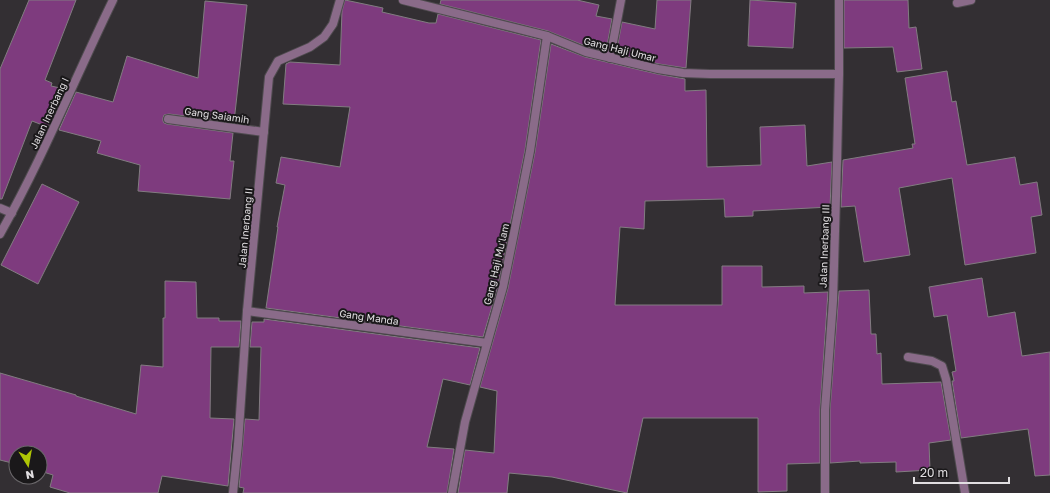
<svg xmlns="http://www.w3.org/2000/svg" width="1050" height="493" font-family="'Golos Text',sans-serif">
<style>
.building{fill:#7e3b7e;stroke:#827c81}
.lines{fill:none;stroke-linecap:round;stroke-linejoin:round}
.minor-casing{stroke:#4f4b4f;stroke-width:10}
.minor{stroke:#8a6b89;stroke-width:8}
.labels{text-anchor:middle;stroke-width:4;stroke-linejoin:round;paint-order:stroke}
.street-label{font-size:10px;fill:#e1dee1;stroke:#1a181a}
</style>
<rect width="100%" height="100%" fill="#332f33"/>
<!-- building -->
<g class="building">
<path d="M 29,0 L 76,0 L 45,80 L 52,83 L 51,86 L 65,89 L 48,127 L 32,121 L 2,199 L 0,199 L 0,69 Z"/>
<path d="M 345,0 L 383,8 L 382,12 L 429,23 L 436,23 L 438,14 L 541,40 L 525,150 L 498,286 L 483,337 L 266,308 L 278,227 L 277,227 L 285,185 L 276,183 L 281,157 L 340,167 L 350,107 L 283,104 L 286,64 L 290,62 L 340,65 L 342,11 Z"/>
<path d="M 441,0 L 577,0 L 599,5 L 596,16 L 612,19 L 606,51 L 588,47 L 548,31 L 440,4 Z"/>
<path d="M 657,0 L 691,0 L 686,68 L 659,64 L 616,54 L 622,22 L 655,29 Z"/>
<path d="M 750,0 L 796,3 L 793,48 L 748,46 Z"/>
<path d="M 844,0 L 908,0 L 909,28 L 916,27 L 922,69 L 897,72 L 893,47 L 844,48 Z"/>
<path d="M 205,1 L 247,5 L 234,122 L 169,114 L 164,115 L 163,118 L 163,121 L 164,123 L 167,124 L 233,133 L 230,161 L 234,161 L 230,199 L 138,191 L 140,165 L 97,153 L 101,141 L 59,130 L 76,92 L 113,102 L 127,56 L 198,78 Z"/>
<path d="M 551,44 L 585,57 L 657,74 L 685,79 L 685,91 L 706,90 L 707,167 L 761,165 L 760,127 L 805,125 L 807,166 L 832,162 L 830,207 L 753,211 L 753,216 L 725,217 L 724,199 L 645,201 L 644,229 L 620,227 L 615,305 L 722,305 L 722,266 L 762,266 L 762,287 L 804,286 L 804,293 L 828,292 L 820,410 L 820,463 L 787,464 L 787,491 L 758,492 L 758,418 L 643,418 L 627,493 L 552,477 L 509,473 L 507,493 L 458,493 L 465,450 L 494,453 L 497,391 L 480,387 L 508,288 L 535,152 Z"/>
<path d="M 947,71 L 952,102 L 956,101 L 967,165 L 1015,157 L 1020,185 L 1037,182 L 1042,215 L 1031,217 L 1036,253 L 965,265 L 952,178 L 899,188 L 910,255 L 864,262 L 855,206 L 841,207 L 843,160 L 913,148 L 912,144 L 915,144 L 905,78 Z"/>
<path d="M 42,184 L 79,202 L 38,284 L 1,265 Z"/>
<path d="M 982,278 L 988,317 L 1015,312 L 1022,356 L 1050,352 L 1050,475 L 1035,476 L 1028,429 L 961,438 L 952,381 L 954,381 L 952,372 L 956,371 L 947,315 L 934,317 L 929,287 Z"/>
<path d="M 165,281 L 196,282 L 197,318 L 219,318 L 219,321 L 241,321 L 239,347 L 211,347 L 210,418 L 234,419 L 228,486 L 162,476 L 158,493 L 70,493 L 50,487 L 53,475 L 40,471 L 40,453 L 16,453 L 16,464 L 0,460 L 0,373 L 76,395 L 76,396 L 136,414 L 141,365 L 163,367 L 163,318 L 165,318 Z"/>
<path d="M 869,290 L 871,334 L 876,334 L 877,354 L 881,353 L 882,384 L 941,382 L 951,440 L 929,443 L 930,470 L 896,472 L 896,462 L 860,463 L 860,461 L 830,463 L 830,410 L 839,291 Z"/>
<path d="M 264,319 L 480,348 L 470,385 L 443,379 L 427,447 L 454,449 L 447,493 L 243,493 L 244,488 L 239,487 L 245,419 L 259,420 L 261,347 L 250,347 L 252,322 L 264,322 Z"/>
</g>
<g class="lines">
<!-- minor casing -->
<g class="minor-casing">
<g id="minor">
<path d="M 403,0 L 547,36 L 586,52 L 658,69 L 683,73 L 710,74 L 839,74"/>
<path d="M 957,3 L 971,0"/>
<path d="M 610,58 L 621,0"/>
<path d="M 168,119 L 264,132"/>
<path d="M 0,208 L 12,213"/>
<path d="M 0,234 C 43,158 75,78 113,0"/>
<path d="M 247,311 L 487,343"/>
<path d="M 908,357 L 932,361 L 942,366 L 946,379 L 965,493"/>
<path d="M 233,493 L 238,444 L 247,311 L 269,77 L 278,61 L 310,47 L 324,37 L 333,24 L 340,0"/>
<path d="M 452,493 L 465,422 L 503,287 L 513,238 L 530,151 L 547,36"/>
<path d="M 825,493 L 825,410 L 833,301 L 837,162 L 839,74 L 839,0"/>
</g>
</g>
<!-- minor -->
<use href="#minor" class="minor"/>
</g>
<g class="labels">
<!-- street labels -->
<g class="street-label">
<text transform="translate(620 49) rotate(14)" y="4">Gang Haji Umar</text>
<text transform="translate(49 113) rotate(-65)" y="4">Jalan Inerbang I</text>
<text transform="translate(217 115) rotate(8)" y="4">Gang Saiamih</text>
<text transform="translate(245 228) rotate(-85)" y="4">Jalan Inerbang II</text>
<text transform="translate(824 246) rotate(-88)" y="4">Jalan Inerbang III</text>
<text transform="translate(496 264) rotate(-77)" y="4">Gang Haji Mu'lam</text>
<text transform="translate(369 317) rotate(8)" y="4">Gang Manda</text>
</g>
</g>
<!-- north arrow -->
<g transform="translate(28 465) rotate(169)"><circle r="19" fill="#1a181a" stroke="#6a676a"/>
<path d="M0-3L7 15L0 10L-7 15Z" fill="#afc505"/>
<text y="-6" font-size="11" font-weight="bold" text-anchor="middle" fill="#e1dee1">N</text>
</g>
<!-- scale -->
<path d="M914 477v6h95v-6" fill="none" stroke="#e1dee1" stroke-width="2"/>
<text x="920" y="477" font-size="12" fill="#e1dee1" stroke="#1a181a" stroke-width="3" paint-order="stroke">20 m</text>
</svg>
